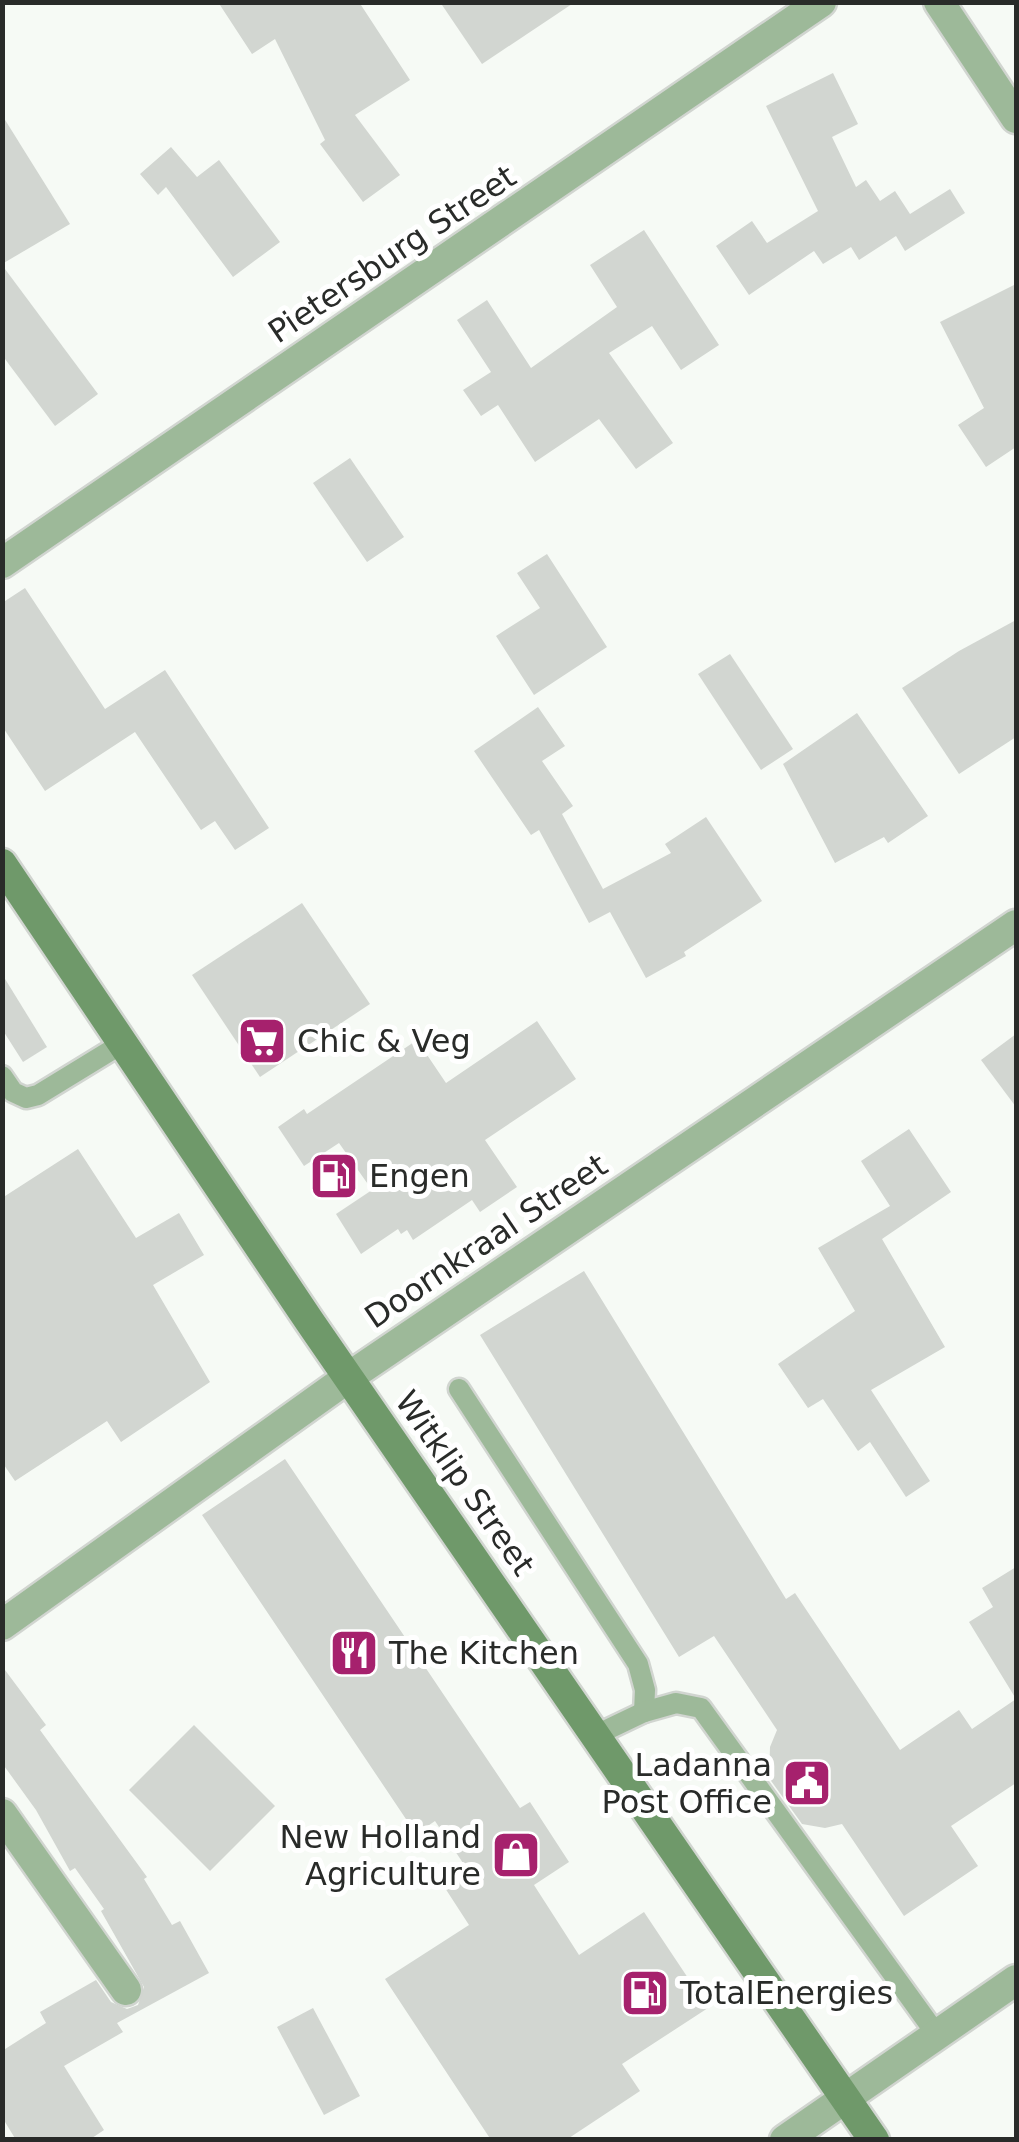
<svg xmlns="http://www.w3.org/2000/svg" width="1019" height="2142" font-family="'DejaVu Sans',sans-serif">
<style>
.building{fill:#d2d6d1}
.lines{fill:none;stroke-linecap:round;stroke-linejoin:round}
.service-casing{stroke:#d1d5d0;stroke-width:25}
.minor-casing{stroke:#d1d5d0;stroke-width:35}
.secondary-casing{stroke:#d1d5d0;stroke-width:35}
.service{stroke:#9db999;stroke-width:20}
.minor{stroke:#9db999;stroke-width:30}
.secondary{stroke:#6f996a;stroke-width:30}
.labels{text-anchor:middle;stroke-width:10;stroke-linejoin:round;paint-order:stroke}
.street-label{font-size:32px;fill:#292b29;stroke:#fff}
.poi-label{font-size:32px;fill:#292b29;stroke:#fff;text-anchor:start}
</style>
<rect width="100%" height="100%" fill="#f6faf5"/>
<!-- building -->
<g class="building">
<path d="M 218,2 L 359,2 L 410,80 L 355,115 L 400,175 L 363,202 L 320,144 L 325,140 L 275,39 L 252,54 Z"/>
<path d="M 440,2 L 575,2 L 482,64 Z"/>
<path d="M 833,73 L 858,124 L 832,137 L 856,187 L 866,180 L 880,201 L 895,191 L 910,214 L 950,189 L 965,213 L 905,251 L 896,236 L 859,260 L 851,247 L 823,264 L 814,251 L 749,295 L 716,246 L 752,221 L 767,243 L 818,211 L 766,106 Z"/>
<path d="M 2,115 L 70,224 L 2,264 Z"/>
<path d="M 171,147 L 197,177 L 219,160 L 280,242 L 233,277 L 166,187 L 158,195 L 140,174 Z"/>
<path d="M 644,230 L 719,345 L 681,370 L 652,326 L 609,353 L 673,443 L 636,469 L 599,419 L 535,462 L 498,405 L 481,416 L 463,390 L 491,372 L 457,320 L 487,300 L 531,368 L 617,307 L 590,265 Z"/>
<path d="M 2,265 L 98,394 L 55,426 L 2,355 Z"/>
<path d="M 1016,284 L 1016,447 L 986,467 L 958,425 L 984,408 L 940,322 Z"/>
<path d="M 350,458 L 404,537 L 367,562 L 313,483 Z"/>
<path d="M 547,554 L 607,647 L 534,695 L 496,636 L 540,608 L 517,573 Z"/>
<path d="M 25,588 L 105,709 L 165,670 L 269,828 L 235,850 L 215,821 L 201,830 L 135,732 L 45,791 L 2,726 L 2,603 Z"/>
<path d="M 1016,620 L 1016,737 L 959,774 L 902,688 L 959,651 Z"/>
<path d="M 730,654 L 793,749 L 761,770 L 698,674 Z"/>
<path d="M 538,707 L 565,746 L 542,761 L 573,806 L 562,814 L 603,889 L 671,853 L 665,844 L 706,817 L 762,901 L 684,952 L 686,956 L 646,978 L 610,912 L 589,923 L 539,830 L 531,835 L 474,751 Z"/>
<path d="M 857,713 L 928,816 L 888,843 L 884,837 L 835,863 L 783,764 Z"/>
<path d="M 302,903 L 370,1004 L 260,1077 L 192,975 Z"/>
<path d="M 2,974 L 47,1047 L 23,1062 L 2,1029 Z"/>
<path d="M 537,1021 L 576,1079 L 485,1140 L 517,1187 L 480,1212 L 472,1200 L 413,1240 L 407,1230 L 401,1234 L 398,1229 L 361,1254 L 336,1214 L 372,1190 L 339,1143 L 304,1166 L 278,1127 L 304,1109 L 307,1114 L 417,1040 L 446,1083 Z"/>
<path d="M 1016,1034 L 1016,1107 L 981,1060 Z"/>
<path d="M 909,1129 L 951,1192 L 882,1239 L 945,1347 L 871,1390 L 930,1481 L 906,1497 L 870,1442 L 858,1451 L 823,1399 L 808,1408 L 778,1364 L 855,1311 L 818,1248 L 890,1206 L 861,1161 Z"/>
<path d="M 78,1149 L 136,1238 L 179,1213 L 204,1255 L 153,1285 L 210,1382 L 121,1442 L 107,1421 L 15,1481 L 2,1462 L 2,1198 Z"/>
<path d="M 584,1271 L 786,1599 L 795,1593 L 900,1750 L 959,1710 L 972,1729 L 1016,1699 L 969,1622 L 993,1607 L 982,1588 L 1016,1567 L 1016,1783 L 951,1826 L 978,1866 L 904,1916 L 842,1824 L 825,1828 L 802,1824 L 769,1778 L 770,1747 L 777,1730 L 714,1636 L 679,1657 L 480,1335 Z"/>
<path d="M 285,1459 L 520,1808 L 530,1802 L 569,1862 L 534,1885 L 579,1955 L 644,1912 L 708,2008 L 622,2064 L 640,2091 L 566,2140 L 491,2140 L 385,1979 L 469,1925 L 445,1888 L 469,1872 L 435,1821 L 416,1834 L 202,1515 Z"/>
<path d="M 2,1666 L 46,1725 L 40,1730 L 147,1877 L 144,1879 L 172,1925 L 180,1921 L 209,1973 L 117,2023 L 123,2032 L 64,2066 L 104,2130 L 89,2140 L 16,2140 L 2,2117 L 2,2051 L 46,2023 L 40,2012 L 96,1980 L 111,2002 L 127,2009 L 138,2005 L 144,1987 L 101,1911 L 104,1909 L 75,1868 L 70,1871 L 36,1810 L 2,1763 Z"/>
<path d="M 194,1725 L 275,1806 L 210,1871 L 129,1790 Z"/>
<path d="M 313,2008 L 360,2096 L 324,2115 L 277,2027 Z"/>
</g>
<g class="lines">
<!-- service casing -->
<g class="service-casing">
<g id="service">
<path d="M 2,1076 L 13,1092 L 26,1098 L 38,1095 L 123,1043"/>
<path d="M 459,1389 L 638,1664 L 645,1690 L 644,1712"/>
<path d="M 596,1735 L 644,1712 L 676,1703 L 701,1708 L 937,2035"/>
</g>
</g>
<!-- minor casing -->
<g class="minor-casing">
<g id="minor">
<path d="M 939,2 L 1016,118"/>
<path d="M 2,563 L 821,2"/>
<path d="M 2,1625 L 349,1377 L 1016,925"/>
<path d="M 2,1814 L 126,1990"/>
<path d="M 785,2140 L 1016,1980"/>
</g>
</g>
<!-- secondary casing -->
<g class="secondary-casing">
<path id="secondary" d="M 2,864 L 310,1322 L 874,2140"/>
</g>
<!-- service -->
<use href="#service" class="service"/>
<!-- minor -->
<use href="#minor" class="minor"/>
<!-- secondary -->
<use href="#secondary" class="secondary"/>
</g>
<!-- icons -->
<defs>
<g id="supermarket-square" transform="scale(2.5)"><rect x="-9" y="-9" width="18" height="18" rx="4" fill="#a6216d" stroke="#fff"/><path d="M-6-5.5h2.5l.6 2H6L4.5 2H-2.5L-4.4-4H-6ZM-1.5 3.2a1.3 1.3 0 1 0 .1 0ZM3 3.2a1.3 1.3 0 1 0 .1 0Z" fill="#fff"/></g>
<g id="fuel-square" transform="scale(2.5)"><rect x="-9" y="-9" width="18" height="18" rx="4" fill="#a6216d" stroke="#fff"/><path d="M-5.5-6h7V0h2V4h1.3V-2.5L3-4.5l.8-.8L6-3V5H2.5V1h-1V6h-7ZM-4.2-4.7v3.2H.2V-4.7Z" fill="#fff"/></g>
<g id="restaurant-square" transform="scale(2.5)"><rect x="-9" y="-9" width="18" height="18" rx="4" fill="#a6216d" stroke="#fff"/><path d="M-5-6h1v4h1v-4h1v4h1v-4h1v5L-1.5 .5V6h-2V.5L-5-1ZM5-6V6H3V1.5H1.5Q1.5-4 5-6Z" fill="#fff"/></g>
<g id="civic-square" transform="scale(2.5)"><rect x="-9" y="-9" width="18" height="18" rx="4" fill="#a6216d" stroke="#fff"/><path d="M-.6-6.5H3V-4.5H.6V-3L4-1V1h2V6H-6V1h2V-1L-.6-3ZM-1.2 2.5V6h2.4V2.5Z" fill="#fff"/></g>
<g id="shop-square" transform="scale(2.5)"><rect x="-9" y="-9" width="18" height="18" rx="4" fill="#a6216d" stroke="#fff"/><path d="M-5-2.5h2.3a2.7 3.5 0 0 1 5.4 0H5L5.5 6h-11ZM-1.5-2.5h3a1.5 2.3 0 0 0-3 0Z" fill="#fff"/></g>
</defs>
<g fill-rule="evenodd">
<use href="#supermarket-square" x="262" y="1041"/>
<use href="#fuel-square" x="334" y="1176"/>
<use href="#restaurant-square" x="354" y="1653"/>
<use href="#civic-square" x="807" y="1783"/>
<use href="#shop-square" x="516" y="1855"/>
<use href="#fuel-square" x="645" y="1993"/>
</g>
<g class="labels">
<!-- street labels -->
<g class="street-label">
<text transform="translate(392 254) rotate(-34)" y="11">Pietersburg Street</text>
<text transform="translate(486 1241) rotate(-34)" y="11">Doornkraal Street</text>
<text transform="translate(465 1483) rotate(55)" y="11">Witklip Street</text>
</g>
<!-- poi labels -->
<g class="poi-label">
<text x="297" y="1052">Chic &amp; Veg</text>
<text x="369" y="1187">Engen</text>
<text x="389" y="1664">The Kitchen</text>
<text x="772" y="1776" text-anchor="end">Ladanna<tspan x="772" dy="37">Post Office</tspan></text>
<text x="481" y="1848" text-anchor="end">New Holland<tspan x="481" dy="37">Agriculture</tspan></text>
<text x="680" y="2004">TotalEnergies</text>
</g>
</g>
<!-- border -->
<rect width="1019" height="2142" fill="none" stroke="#292b29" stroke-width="10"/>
</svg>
